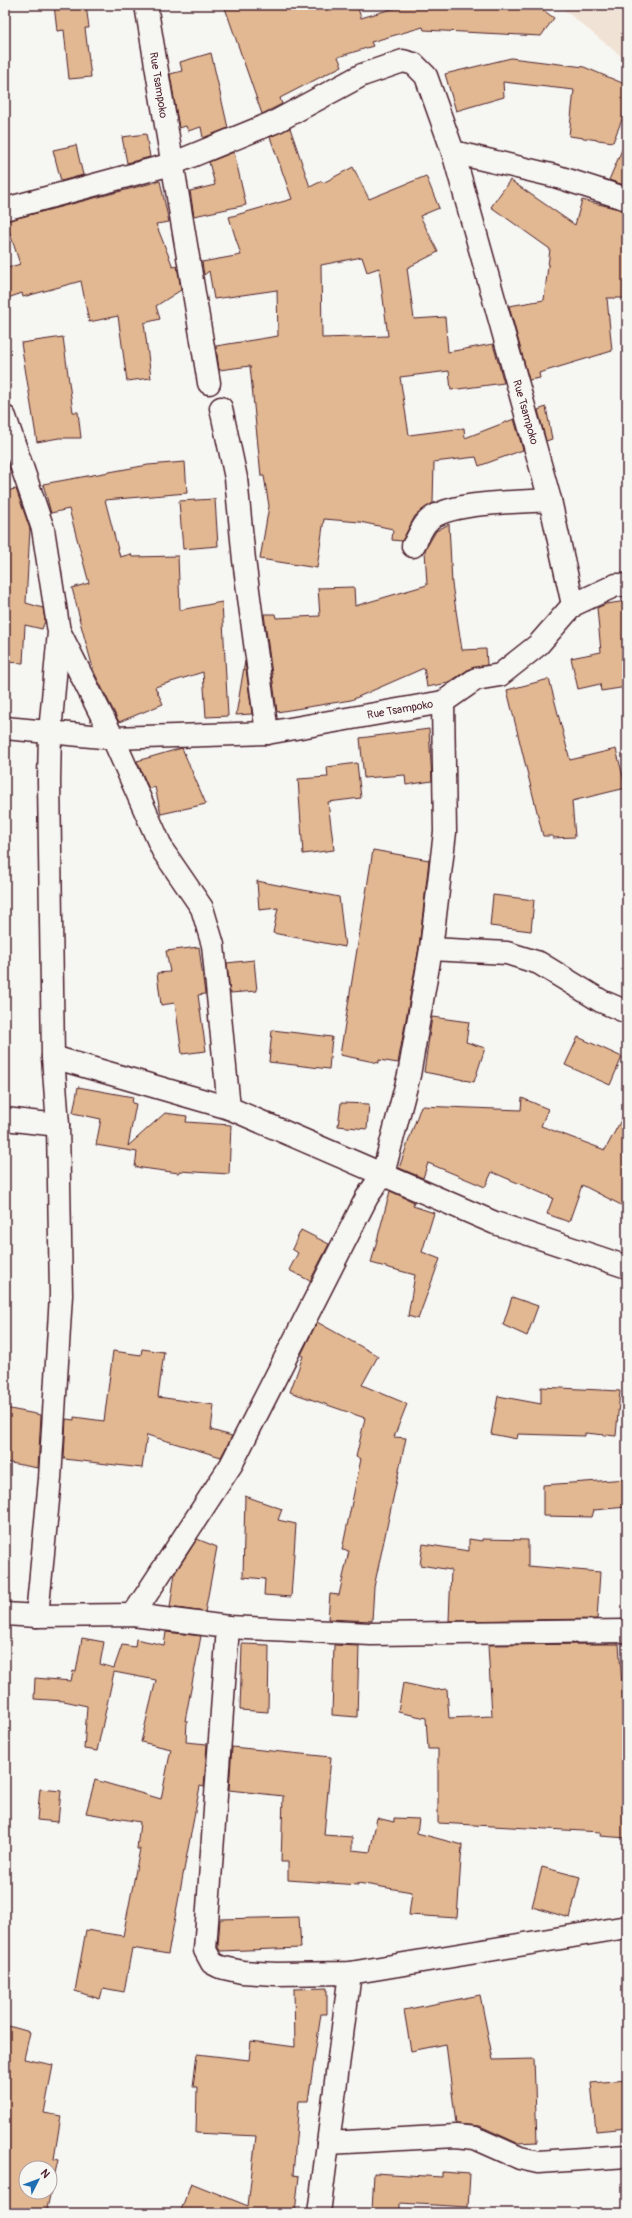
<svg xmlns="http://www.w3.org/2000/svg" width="632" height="2218" font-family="Pangolin,sans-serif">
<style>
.built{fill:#f0e3d5}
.building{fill:#e1b891;stroke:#4a1f2b;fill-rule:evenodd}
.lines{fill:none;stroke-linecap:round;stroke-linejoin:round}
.minor-casing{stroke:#4a1f2b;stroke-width:25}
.minor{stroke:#f6f6f2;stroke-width:22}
.labels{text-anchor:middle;stroke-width:3.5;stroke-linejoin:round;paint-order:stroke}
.street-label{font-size:11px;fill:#4a1f2b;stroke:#f6f6f2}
</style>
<rect width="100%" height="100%" fill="#f6f6f2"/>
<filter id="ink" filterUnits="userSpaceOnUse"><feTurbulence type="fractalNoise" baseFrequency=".025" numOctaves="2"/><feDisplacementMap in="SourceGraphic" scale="8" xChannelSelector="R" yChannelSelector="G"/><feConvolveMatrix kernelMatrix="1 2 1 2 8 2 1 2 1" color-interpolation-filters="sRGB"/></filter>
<g filter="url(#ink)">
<!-- built -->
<path class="built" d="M 558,5 L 627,5 L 627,61 Z"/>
<!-- building -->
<g class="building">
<path d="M 54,5 L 86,5 L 89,28 L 85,28 L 91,77 L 69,79 L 64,30 L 57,31 Z"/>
<path d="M 224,5 L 357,5 L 361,18 L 405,5 L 536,5 L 554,18 L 541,36 L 424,30 L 423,27 L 371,42 L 373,46 L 338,57 L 342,66 L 280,98 L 282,104 L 262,114 Z"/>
<path d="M 211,53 L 228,128 L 203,138 L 201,127 L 188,131 L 186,126 L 179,128 L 170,74 L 182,71 L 180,62 Z"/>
<path d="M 511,58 L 584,67 L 627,85 L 627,107 L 613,142 L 569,136 L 574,90 L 503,82 L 504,97 L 456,111 L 445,74 Z"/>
<path d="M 290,128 L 310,187 L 322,181 L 323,183 L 353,167 L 369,199 L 426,176 L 439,208 L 420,216 L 438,252 L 407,268 L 414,319 L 445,317 L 448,352 L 493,344 L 504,383 L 451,390 L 449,371 L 400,377 L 409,435 L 464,428 L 465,438 L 514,419 L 523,450 L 479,466 L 476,457 L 434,462 L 433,503 L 415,516 L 402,541 L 392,540 L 393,529 L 360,522 L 324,519 L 317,568 L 260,559 L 269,506 L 264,476 L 261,476 L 250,366 L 219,370 L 216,346 L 278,336 L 277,290 L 214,299 L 209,271 L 204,275 L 202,262 L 241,255 L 229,217 L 292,199 L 270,137 ZM 362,257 L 367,272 L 379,268 L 388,336 L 322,338 L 321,265 Z"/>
<path d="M 146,134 L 150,157 L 127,163 L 122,137 Z"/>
<path d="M 627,138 L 627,186 L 609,180 Z"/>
<path d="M 76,145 L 83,175 L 61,181 L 53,150 Z"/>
<path d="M 234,152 L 246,205 L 194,216 L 190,191 L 215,185 L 209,162 Z"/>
<path d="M 510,180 L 575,225 L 582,200 L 627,211 L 627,298 L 607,298 L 612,351 L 539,373 L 540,378 L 529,380 L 509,306 L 544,300 L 550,249 L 491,207 Z"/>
<path d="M 160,181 L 169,222 L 156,224 L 173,267 L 177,266 L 181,290 L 156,306 L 160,319 L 144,323 L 151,378 L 127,381 L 118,316 L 89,322 L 81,281 L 23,297 L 22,293 L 5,299 L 5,269 L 20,264 L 6,221 Z"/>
<path d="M 63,337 L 73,412 L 78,412 L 81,438 L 59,438 L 37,442 L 21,343 Z"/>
<path d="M 546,407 L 552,439 L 546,441 L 538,410 Z"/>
<path d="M 185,462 L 187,493 L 105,500 L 120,557 L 131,554 L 132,557 L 178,556 L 180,610 L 222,602 L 228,716 L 206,717 L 203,672 L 155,687 L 163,704 L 119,722 L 94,672 L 79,618 L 80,619 L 72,588 L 89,583 L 69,509 L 51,513 L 43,484 L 148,465 Z"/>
<path d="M 16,489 L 30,529 L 26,603 L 43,608 L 45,621 L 42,629 L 25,625 L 23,663 L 5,662 L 5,491 Z"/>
<path d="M 215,499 L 218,546 L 183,549 L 179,501 Z"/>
<path d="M 449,524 L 452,584 L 462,650 L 486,649 L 487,665 L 469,669 L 448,683 L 427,687 L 424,668 L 351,700 L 277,712 L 264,614 L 275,614 L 276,618 L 320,616 L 318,588 L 354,587 L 355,606 L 427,585 L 425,550 L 436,531 Z"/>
<path d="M 627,601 L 627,687 L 601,691 L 600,684 L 578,689 L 571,658 L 601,652 L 597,608 L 606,604 Z"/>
<path d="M 245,661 L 252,714 L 236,715 Z"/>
<path d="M 549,679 L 570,760 L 616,749 L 626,788 L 572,801 L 575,837 L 553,838 L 553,836 L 543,836 L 507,690 Z"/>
<path d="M 429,729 L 432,781 L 406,785 L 405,775 L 364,778 L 360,738 Z"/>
<path d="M 182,748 L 206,804 L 161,814 L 155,787 L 149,789 L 137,761 Z"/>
<path d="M 357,763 L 361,798 L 328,802 L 334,850 L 303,854 L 298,779 L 328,777 L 327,767 Z"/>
<path d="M 373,850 L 429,860 L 419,947 L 398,1063 L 379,1060 L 379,1063 L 340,1055 Z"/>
<path d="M 257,881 L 339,897 L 345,947 L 273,933 L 278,908 L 259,910 Z"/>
<path d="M 493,895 L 534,900 L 531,931 L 490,926 Z"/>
<path d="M 199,947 L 205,994 L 198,995 L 206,1051 L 182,1054 L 175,1003 L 161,1005 L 157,973 L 170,972 L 166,951 Z"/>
<path d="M 254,960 L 257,991 L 230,993 L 227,963 Z"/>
<path d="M 432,1017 L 469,1022 L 466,1042 L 485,1048 L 474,1082 L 424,1072 Z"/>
<path d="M 272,1030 L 332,1037 L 329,1069 L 269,1062 Z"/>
<path d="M 578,1037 L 622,1057 L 610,1085 L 565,1065 Z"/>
<path d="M 78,1087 L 133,1097 L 132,1103 L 136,1104 L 128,1146 L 165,1113 L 187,1116 L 186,1122 L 231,1125 L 229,1174 L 179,1171 L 179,1173 L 135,1167 L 137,1152 L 96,1145 L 101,1119 L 73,1113 Z"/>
<path d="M 522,1098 L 548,1109 L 541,1126 L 605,1150 L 627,1109 L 627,1208 L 582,1185 L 569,1222 L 547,1214 L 553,1198 L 492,1172 L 485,1187 L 428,1163 L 423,1178 L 399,1168 L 421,1106 L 521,1110 Z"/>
<path d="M 341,1103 L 369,1104 L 367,1129 L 338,1126 Z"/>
<path d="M 390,1191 L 414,1202 L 413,1206 L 434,1213 L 422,1252 L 440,1259 L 418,1319 L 408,1316 L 415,1275 L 371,1263 Z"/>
<path d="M 301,1230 L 329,1244 L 310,1281 L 289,1270 L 298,1253 L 292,1249 Z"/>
<path d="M 512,1297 L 538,1306 L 527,1336 L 503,1325 Z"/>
<path d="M 317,1322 L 378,1356 L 362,1385 L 407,1404 L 394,1437 L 406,1438 L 374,1587 L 372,1621 L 328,1619 L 330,1594 L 339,1595 L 349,1551 L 342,1550 L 361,1459 L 356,1457 L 365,1418 L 290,1392 L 303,1356 L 301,1355 Z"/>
<path d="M 142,1349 L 164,1352 L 158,1397 L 214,1405 L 211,1430 L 232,1436 L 221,1457 L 147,1435 L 142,1468 L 64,1459 L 66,1419 L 74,1420 L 74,1417 L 104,1421 L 113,1351 L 141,1355 Z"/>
<path d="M 541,1387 L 620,1391 L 616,1436 L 585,1433 L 585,1436 L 518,1434 L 517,1439 L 491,1434 L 498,1396 L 541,1404 Z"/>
<path d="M 5,1408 L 41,1415 L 38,1468 L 5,1462 Z"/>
<path d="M 627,1479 L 627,1507 L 594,1510 L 592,1517 L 543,1516 L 543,1485 Z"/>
<path d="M 245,1496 L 282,1509 L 278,1520 L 296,1524 L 291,1597 L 264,1595 L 265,1579 L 243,1577 Z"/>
<path d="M 197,1539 L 217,1547 L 205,1612 L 170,1607 L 175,1573 Z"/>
<path d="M 469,1539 L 482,1541 L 482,1539 L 528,1540 L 528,1566 L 600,1572 L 597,1619 L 449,1621 L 451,1570 L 420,1565 L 423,1544 L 469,1551 Z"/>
<path d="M 166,1632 L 201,1636 L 185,1721 L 187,1721 L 186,1742 L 207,1744 L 204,1787 L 200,1786 L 168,1954 L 132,1948 L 124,1992 L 103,1988 L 100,1999 L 75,1991 L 86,1930 L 123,1936 L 140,1849 L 137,1849 L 140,1822 L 86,1813 L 95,1780 L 161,1799 L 171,1749 L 141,1742 L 156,1680 L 114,1672 L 97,1751 L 84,1749 L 87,1706 L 64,1701 L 34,1699 L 35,1678 L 71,1681 L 73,1671 L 76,1672 L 82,1638 L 104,1642 L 100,1664 L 114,1668 L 122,1645 L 135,1647 L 136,1639 L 164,1645 Z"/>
<path d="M 242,1644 L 269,1645 L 268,1712 L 240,1710 Z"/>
<path d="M 596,1644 L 619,1644 L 624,1712 L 627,1712 L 627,1838 L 600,1836 L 601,1832 L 438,1823 L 438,1749 L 428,1749 L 426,1718 L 398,1712 L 403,1683 L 435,1690 L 447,1689 L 449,1718 L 492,1716 L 488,1645 Z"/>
<path d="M 334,1645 L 359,1646 L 357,1717 L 332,1715 Z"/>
<path d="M 232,1747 L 331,1757 L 324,1835 L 352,1837 L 352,1850 L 370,1852 L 377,1818 L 394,1822 L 394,1818 L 419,1819 L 417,1833 L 462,1845 L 457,1918 L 409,1915 L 412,1892 L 358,1883 L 358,1885 L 288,1880 L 288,1862 L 281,1862 L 283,1796 L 229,1790 Z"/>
<path d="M 40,1789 L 61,1791 L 58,1822 L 37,1820 Z"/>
<path d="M 542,1867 L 580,1877 L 570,1918 L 532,1907 Z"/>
<path d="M 299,1917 L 301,1948 L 220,1951 L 218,1947 L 220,1919 Z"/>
<path d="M 327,1988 L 327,2014 L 321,2014 L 308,2101 L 299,2101 L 293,2175 L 299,2176 L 295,2213 L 180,2213 L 191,2183 L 248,2206 L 256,2136 L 196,2133 L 197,2087 L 193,2087 L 197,2054 L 249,2060 L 251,2041 L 295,2047 L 294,1989 Z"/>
<path d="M 480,1995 L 493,2060 L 534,2059 L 537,2142 L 517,2143 L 480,2126 L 456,2124 L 446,2044 L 411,2051 L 404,2010 Z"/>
<path d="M 5,2025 L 30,2032 L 24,2059 L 53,2065 L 44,2113 L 61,2116 L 54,2159 L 58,2160 L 46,2213 L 5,2213 ZM 26,2168 L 50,2168 L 50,2192 L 26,2192 Z"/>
<path d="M 627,2080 L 627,2128 L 596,2131 L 591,2083 Z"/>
<path d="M 442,2172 L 470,2174 L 468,2207 L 400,2203 L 400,2212 L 372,2211 L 374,2173 L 442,2177 Z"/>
</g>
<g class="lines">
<!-- minor casing -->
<g class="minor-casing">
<g id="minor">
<path d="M 146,5 L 209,383"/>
<path d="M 453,152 L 555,176 L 627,199"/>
<path d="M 5,209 L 172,164 L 277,121 L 362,75 L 403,61 L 414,64 L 426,76 L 453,152 L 550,500 L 573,605"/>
<path d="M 221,408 L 236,478 L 244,560 L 267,733"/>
<path d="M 5,417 L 43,529 L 59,632 L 50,732 L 49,781 L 53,1057 L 58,1125 L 61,1295 L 50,1479 L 37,1616"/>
<path d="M 413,546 C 418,539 421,528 427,522 C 445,501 523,502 550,500"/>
<path d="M 60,633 L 113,738 L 163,851 L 202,908 L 213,945 L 229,1108"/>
<path d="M 5,728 L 113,738 L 267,733 L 443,702 L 476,679 L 500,675 L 538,645 L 573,605 L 616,585 L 627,585"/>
<path d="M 431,949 L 507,953 L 539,963 L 601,1001 L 627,1012"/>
<path d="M 53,1057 L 229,1108 L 495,1223 L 627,1267"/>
<path d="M 5,1119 L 58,1125"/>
<path d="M 5,1614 L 37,1616 L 133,1615 L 228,1627 L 371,1634 L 627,1631"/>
<path d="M 133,1615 L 231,1465 L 367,1197 L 383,1174 L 409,1075 L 431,949 L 445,832 L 443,702"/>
<path d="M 228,1627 L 205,1950 L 212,1963 L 220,1967 L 242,1972 L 276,1974 L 350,1973 L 627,1927"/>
<path d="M 328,2143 L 456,2136 L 475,2138 L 520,2158 L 538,2162 L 627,2156"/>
<path d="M 319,2213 L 350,1973"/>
</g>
</g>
<!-- minor -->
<use href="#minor" class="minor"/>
</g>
</g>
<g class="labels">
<!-- street labels -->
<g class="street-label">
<text transform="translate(159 85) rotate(81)" y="4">Rue Tsampoko</text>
<text transform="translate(526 412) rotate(74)" y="4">Rue Tsampoko</text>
<text transform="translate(400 709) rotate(-10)" y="4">Rue Tsampoko</text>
</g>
</g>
<!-- margin -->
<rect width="632" height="2218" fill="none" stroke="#f6f6f2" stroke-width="20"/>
<rect x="10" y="10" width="612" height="2198" fill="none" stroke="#4a1f2b" stroke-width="1.5" filter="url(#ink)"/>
<!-- north arrow -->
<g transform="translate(38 2180) rotate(48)"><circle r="19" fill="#f6f6f2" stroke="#b1a0a2"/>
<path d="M0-3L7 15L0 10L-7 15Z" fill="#1f6fb2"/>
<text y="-6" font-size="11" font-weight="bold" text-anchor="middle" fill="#4a1f2b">N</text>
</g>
</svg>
